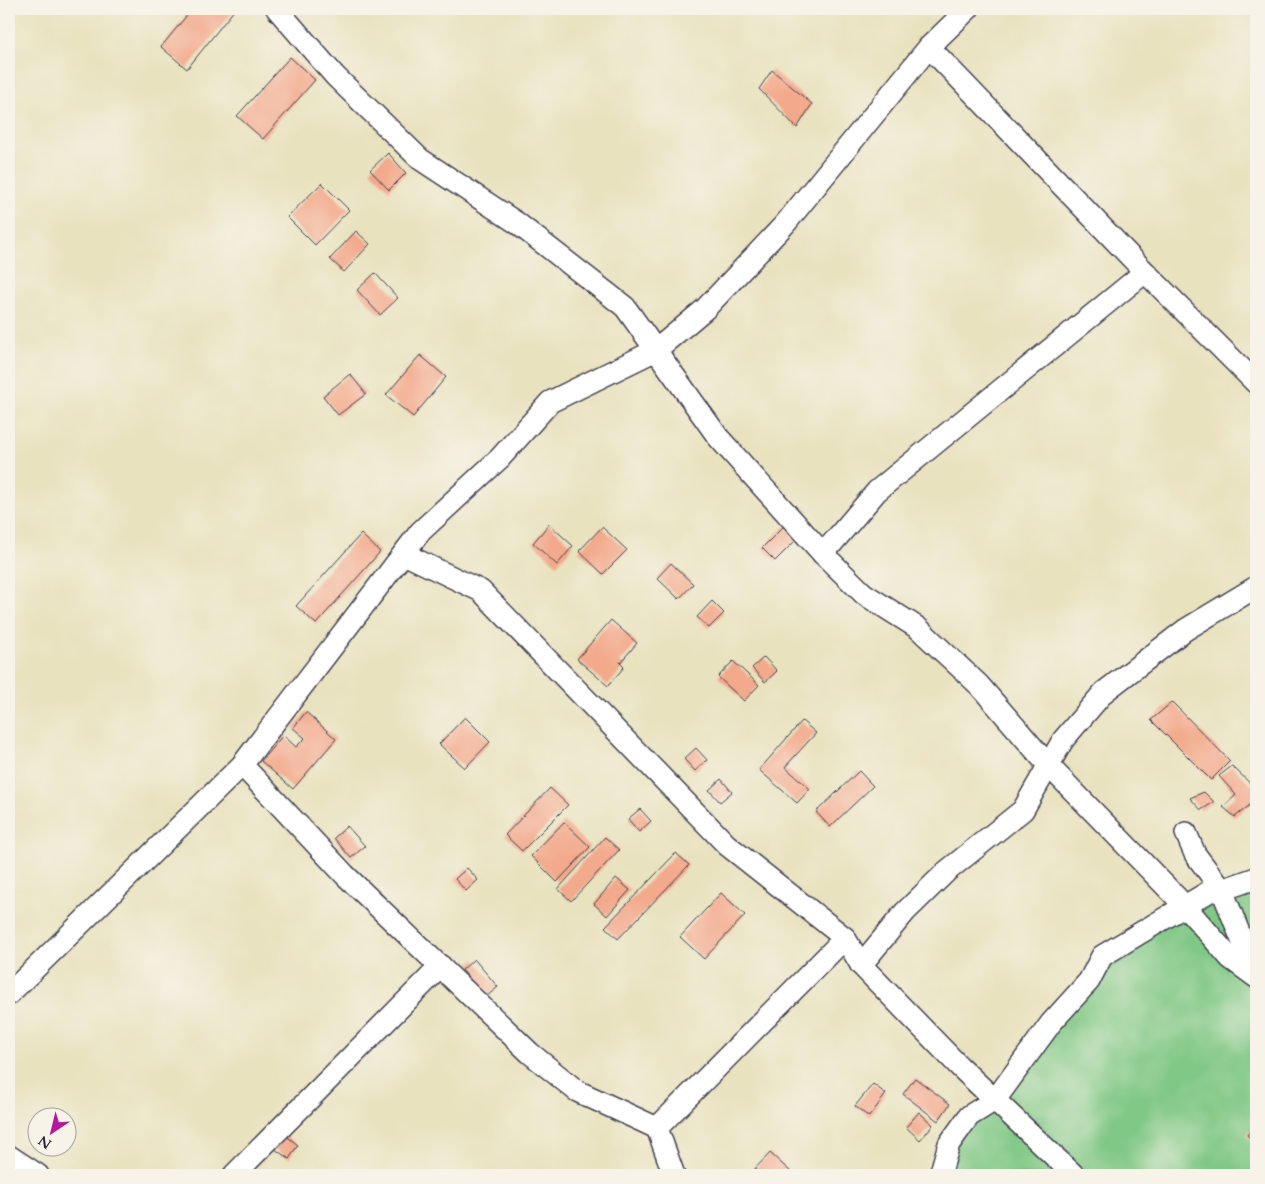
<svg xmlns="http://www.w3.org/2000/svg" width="1265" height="1184" font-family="Cardo,serif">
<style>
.green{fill:#80c885;stroke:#517560}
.building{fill:#f3a98b}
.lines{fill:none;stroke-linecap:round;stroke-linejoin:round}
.minor-casing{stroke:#403f4f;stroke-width:24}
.minor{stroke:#fff;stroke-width:21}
</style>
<rect width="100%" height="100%" fill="#f7f3e8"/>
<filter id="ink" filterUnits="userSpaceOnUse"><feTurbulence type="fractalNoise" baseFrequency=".02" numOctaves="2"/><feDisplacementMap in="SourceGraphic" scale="10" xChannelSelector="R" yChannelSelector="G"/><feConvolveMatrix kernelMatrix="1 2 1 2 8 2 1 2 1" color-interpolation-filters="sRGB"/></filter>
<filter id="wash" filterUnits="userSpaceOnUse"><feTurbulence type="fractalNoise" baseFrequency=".0096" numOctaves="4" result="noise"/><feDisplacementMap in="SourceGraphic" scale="20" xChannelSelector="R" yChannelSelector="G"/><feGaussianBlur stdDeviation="1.12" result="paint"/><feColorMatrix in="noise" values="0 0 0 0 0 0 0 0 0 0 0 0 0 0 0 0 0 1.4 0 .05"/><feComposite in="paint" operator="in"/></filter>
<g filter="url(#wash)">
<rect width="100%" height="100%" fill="#e9e2bf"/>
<!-- green -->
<path class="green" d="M 1256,878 L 1256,1175 L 945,1175 L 949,1144 L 1102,956 Z"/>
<g id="blocks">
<!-- building -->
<g class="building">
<path d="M 192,9 L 235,9 L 187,69 L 161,47 Z"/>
<path d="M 290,57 L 315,80 L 263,139 L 237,116 Z"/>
<path d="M 772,70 L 812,104 L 797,128 L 759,89 Z"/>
<path d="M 388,153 L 406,173 L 389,190 L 370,170 Z"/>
<path d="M 322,183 L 349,210 L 315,245 L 287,217 Z"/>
<path d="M 356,231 L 370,244 L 344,272 L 330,259 Z"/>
<path d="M 375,273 L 398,298 L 380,315 L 357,290 Z"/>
<path d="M 420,355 L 446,377 L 413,417 L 386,395 Z"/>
<path d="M 350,374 L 366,394 L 338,415 L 323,396 Z"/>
<path d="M 549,524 L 573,546 L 557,565 L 533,543 Z"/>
<path d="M 784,526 L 797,539 L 775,561 L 762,548 Z"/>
<path d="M 602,527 L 627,550 L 603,574 L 579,551 Z"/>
<path d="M 361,534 L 380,552 L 316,624 L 296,606 Z"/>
<path d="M 671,563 L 693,584 L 679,599 L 657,578 Z"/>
<path d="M 712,601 L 724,613 L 709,628 L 697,617 Z"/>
<path d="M 611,620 L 637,643 L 620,663 L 624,667 L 608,686 L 577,659 Z"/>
<path d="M 764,657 L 777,671 L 765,682 L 752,668 Z"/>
<path d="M 733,661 L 759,685 L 744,701 L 718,677 Z"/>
<path d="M 1172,702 L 1230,761 L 1211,780 L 1151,720 Z"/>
<path d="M 306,712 L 336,739 L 293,789 L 261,761 L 283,735 L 296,747 L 305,738 L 293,728 Z"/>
<path d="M 465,717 L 490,742 L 465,768 L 439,744 Z"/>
<path d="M 802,721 L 816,733 L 785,767 L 810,789 L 797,803 L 759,770 Z"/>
<path d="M 696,748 L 707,760 L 695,771 L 684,759 Z"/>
<path d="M 1232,766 L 1256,789 L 1256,800 L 1235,817 L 1223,807 L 1236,795 L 1219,776 Z"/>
<path d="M 859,771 L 873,786 L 830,827 L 816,812 Z"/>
<path d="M 721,779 L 732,792 L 720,802 L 709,790 Z"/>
<path d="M 550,788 L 568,805 L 522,851 L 505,835 Z"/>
<path d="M 1204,792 L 1214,802 L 1201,810 L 1190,798 Z"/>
<path d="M 640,809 L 651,821 L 639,832 L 628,819 Z"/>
<path d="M 564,822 L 590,847 L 557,882 L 531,856 Z"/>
<path d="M 347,826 L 365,846 L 351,858 L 334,838 Z"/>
<path d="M 605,837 L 619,850 L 571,901 L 558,889 Z"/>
<path d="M 676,853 L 689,865 L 618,939 L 605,927 Z"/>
<path d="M 467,868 L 478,880 L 466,891 L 455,879 Z"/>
<path d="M 616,878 L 630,890 L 607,916 L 594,904 Z"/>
<path d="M 721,893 L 745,915 L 704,959 L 680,937 Z"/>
<path d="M 474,959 L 498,987 L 486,997 L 462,970 Z"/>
<path d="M 915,1078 L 950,1104 L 938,1121 L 903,1094 Z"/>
<path d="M 873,1084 L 886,1094 L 869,1117 L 855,1106 Z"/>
<path d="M 919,1112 L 933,1125 L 920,1140 L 906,1127 Z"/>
<path d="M 1256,1125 L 1256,1144 L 1247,1135 Z"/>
<path d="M 285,1135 L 298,1145 L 289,1159 L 275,1149 Z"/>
<path d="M 770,1153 L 792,1173 L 790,1175 L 749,1175 Z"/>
</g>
</g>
</g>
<g filter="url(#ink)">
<use href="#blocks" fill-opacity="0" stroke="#403f4f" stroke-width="1"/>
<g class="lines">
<!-- minor casing -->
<g class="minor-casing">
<g id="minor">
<path d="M 277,9 L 335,76 L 420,159 L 517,223 L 625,307 L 718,437 L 823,554 L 864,594 L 918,628 L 979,685 L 1048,765 L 1185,906 L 1230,958 L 1256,977"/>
<path d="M 929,47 L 1145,272 L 1256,383"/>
<path d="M 404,554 L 481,591 L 727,845 L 845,938 L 861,965 L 905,912 L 947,871 L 1023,810 L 1063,740 L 1104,692 L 1185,630 L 1256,587"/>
<path d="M 823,554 L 877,491 L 1145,272"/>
<path d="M 242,765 L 345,875 L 530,1053 L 577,1091 L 657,1128 L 674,1175"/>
<path d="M 1186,833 L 1195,854 L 1222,890 L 1256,975"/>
<path d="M 861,965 L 960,1067 L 1074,1175"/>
<path d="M 9,994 L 242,765 L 420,532 L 500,458 L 550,402 L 656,350 L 705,309 L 785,224 L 929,47 L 968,9"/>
<path d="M 657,1128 L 845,938"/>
<path d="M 9,1156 L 38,1175"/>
<path d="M 234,1175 L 441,966"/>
<path d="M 940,1175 L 949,1144 L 969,1116 L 995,1100 L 1051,1023 L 1089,981 L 1102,956 L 1210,891 L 1222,890 L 1256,878"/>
</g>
</g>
<!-- minor -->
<use href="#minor" class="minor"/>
</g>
</g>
<!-- margin -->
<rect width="1265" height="1184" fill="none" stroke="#f7f3e8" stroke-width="30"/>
<!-- north arrow -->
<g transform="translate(52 1132) rotate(215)"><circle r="24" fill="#f7f3e8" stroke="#a29fa3"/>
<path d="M0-4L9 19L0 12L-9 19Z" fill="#b5179e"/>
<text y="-8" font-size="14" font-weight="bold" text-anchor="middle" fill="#22223b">N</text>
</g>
</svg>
